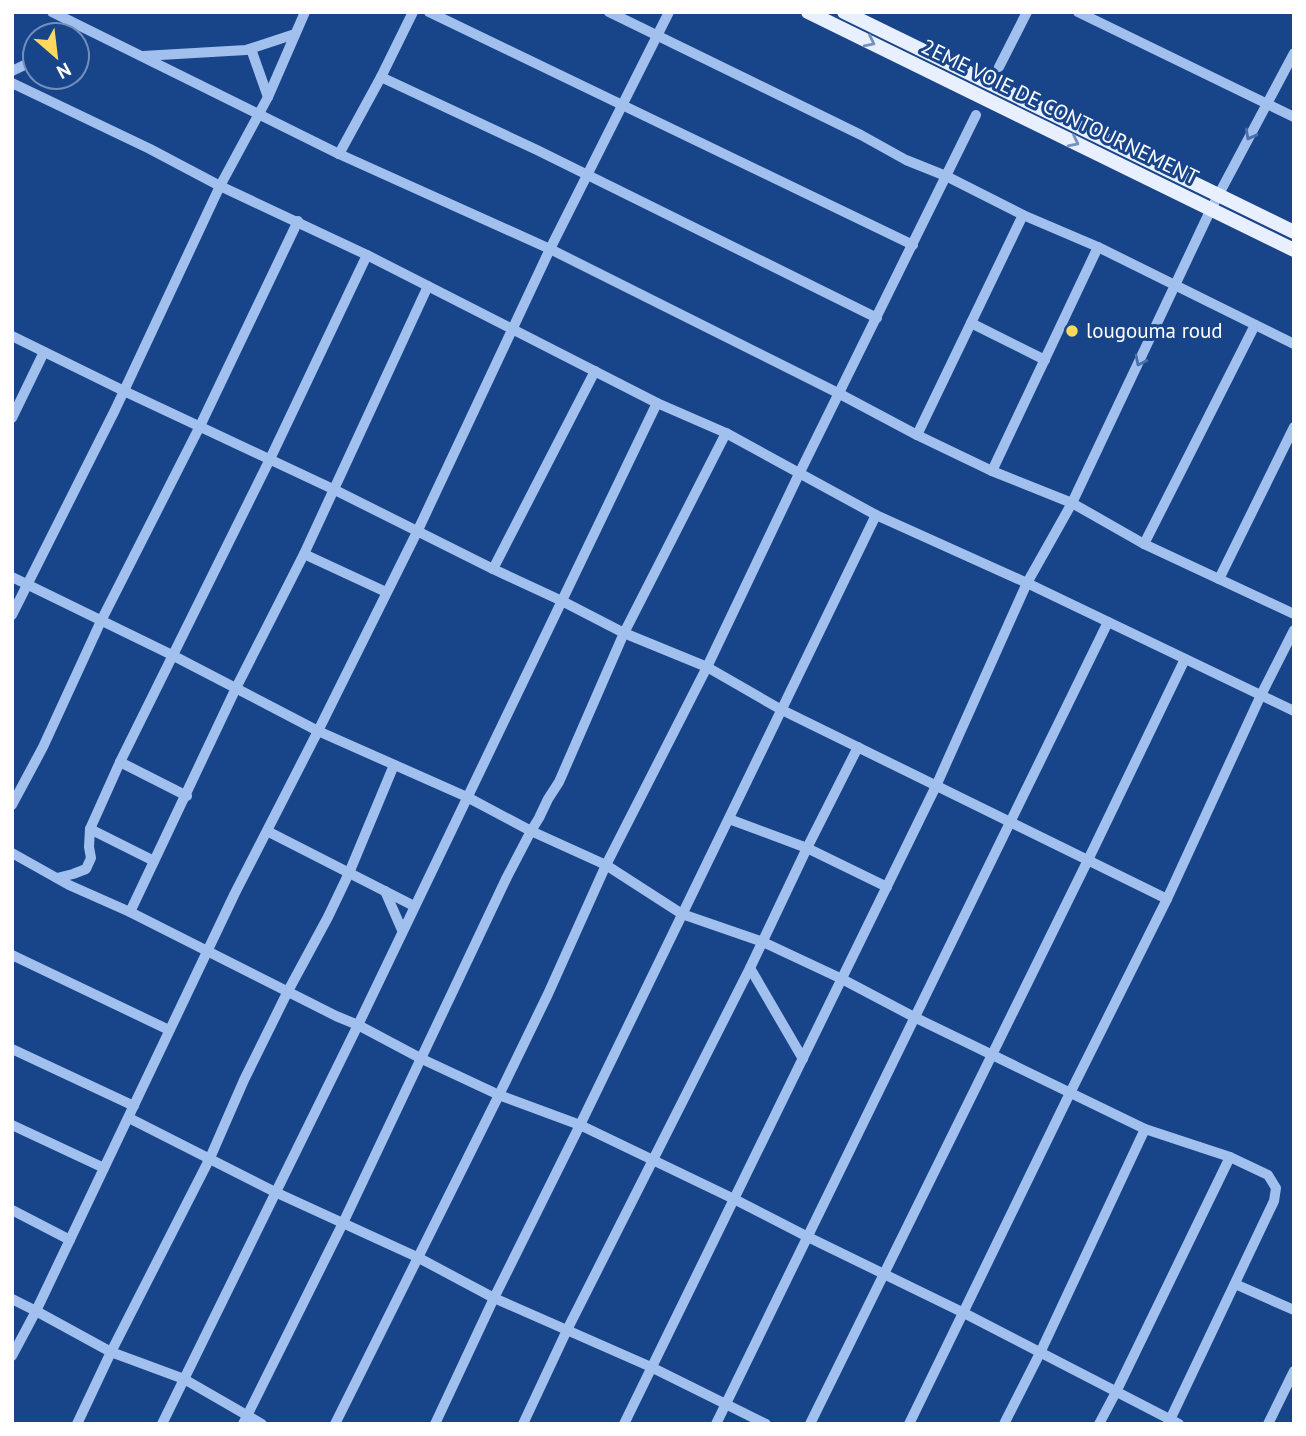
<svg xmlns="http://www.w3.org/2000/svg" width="1306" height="1436" font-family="'PT Sans',sans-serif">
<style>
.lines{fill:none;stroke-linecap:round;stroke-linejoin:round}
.minor{stroke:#a2c0ee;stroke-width:10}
.major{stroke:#e8f0ff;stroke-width:14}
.oneway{stroke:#7691bf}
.oneway2{stroke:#486fad}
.poi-dot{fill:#ffd95e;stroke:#18448a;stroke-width:2.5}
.labels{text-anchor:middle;stroke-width:6;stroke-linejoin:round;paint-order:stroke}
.street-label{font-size:21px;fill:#fff;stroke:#18448a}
.poi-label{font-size:21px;fill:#fff;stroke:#18448a;text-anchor:start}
</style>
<rect width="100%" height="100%" fill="#18448a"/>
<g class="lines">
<!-- minor -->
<g class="minor">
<path d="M 52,12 L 339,154 L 550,249 L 838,393 L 917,435 L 992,471 L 1072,503 L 1144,544 L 1294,614"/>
<path d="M 429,12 L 913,245"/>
<path d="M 609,12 L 861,135 L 906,160 L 946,176 L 1023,215 L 1098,247 L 1294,344"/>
<path d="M 1078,12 L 1294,117"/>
<path d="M 62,35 L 70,21"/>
<path d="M 251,49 L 268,97"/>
<path d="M 143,56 L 246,50 L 295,34"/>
<path d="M 999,67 L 1027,12"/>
<path d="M 12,71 L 35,60"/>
<path d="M 381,77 L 537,150 L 877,318"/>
<path d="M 12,83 L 150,149 L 220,186 L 367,255 L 657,403 L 726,433 L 876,515 L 1027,583 L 1294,711"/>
<path d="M 339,154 L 381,77 L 413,12"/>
<path d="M 971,323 L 1045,360"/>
<path d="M 12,336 L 124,391 L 335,490 L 493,569 L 562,601 L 624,633 L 707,667 L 780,709 L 1167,899"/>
<path d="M 12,418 L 44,352"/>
<path d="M 917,435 L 1023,215"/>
<path d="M 992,471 L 1098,247"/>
<path d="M 1144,544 L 1255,325"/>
<path d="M 304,554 L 386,592"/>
<path d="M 493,569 L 595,371"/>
<path d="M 12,577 L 172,655 L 318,731 L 467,797 L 531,831 L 606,865 L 682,914 L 763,942 L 842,979 L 914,1017 L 1145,1129 L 1230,1157 L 1268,1175 L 1276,1188 L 1274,1201 L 1168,1424"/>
<path d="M 1219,579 L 1294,427"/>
<path d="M 12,615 L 115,410 L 220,186 L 268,97 L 305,12"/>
<path d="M 120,762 L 187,796"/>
<path d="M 12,805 L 43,747 L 101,621 L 200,426 L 298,221"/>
<path d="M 729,819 L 807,848 L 887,887"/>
<path d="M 90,829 L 154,861"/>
<path d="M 267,831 L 414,906"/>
<path d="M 12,853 L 69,885 L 130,912 L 336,1016 L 358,1025 L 422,1059 L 499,1095 L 580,1125 L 734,1199 L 808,1237 L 964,1313 L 1179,1424"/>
<path d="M 57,878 L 73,874 L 86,869 L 91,858 L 89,847 L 90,829 L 120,762 L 270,459 L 367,255"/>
<path d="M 385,891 L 402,930"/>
<path d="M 130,912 L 236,688 L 304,554 L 428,286"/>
<path d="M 12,955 L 169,1030"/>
<path d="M 750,968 L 803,1059"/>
<path d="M 12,1049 L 134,1106"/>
<path d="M 129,1118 L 275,1192 L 417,1257 L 494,1298 L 651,1367 L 766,1424"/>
<path d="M 12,1125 L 104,1168"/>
<path d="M 12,1210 L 70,1240"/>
<path d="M 1235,1284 L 1294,1310"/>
<path d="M 12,1299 L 36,1311 L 111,1352 L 184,1379 L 262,1424"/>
<path d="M 12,1356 L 36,1311 L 235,893 L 318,731 L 418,530 L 550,249 L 669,12"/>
<path d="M 77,1424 L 111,1352 L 210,1158 L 244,1080 L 288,991 L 328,917 L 349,873 L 394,765"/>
<path d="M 162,1424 L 358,1025 L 657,403"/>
<path d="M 243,1424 L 343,1223 L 507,877 L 531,831 L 539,818 L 548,799 L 559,782 L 624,633 L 726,433"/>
<path d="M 335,1424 L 499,1095 L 548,994 L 606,865 L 707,667 L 799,474 L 976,115"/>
<path d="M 435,1424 L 494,1298 L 580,1125 L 876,515"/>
<path d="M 523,1424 L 567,1330 L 750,968 L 807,848 L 858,747"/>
<path d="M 624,1424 L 936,786 L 1027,583 L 1072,503 L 1211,209 L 1294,53"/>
<path d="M 716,1424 L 1108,622"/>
<path d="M 810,1424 L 1088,860 L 1185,659"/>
<path d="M 909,1424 L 1070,1093 L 1167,899 L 1261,695 L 1294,630"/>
<path d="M 1004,1424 L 1040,1353 L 1145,1129"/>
<path d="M 1099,1424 L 1116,1392 L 1230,1157"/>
<path d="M 1268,1424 L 1294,1371"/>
</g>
<!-- major -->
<g class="major">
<path d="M 808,12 L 1294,250"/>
<path d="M 844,12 L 1294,232"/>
</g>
</g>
<!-- one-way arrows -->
<defs><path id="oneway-chevron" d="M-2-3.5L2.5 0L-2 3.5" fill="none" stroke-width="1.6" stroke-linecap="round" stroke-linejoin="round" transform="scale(1.75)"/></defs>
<g class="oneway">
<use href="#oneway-chevron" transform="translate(870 42) rotate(26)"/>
<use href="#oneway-chevron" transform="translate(1074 142) rotate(26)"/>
</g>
<g class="oneway2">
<use href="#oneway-chevron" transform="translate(1250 135) rotate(118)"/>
<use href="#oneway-chevron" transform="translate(1140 361) rotate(116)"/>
</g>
<!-- markers -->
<circle class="poi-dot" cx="1072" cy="331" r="7"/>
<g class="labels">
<!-- street labels -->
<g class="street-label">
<text transform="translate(1060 112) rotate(26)" y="7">2EME VOIE DE CONTOURNEMENT</text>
</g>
<!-- poi labels -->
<g class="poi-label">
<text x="1086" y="338">lougouma roud</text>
</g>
</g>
<!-- border -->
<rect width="1306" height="1436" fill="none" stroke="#ffffff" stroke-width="28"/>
<!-- north arrow -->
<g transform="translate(56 56) rotate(152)"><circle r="33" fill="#18448a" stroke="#748fb9" stroke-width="2"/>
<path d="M0-5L12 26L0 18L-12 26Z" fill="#ffd95e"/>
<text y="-10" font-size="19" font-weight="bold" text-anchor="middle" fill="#ffffff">N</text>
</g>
</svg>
